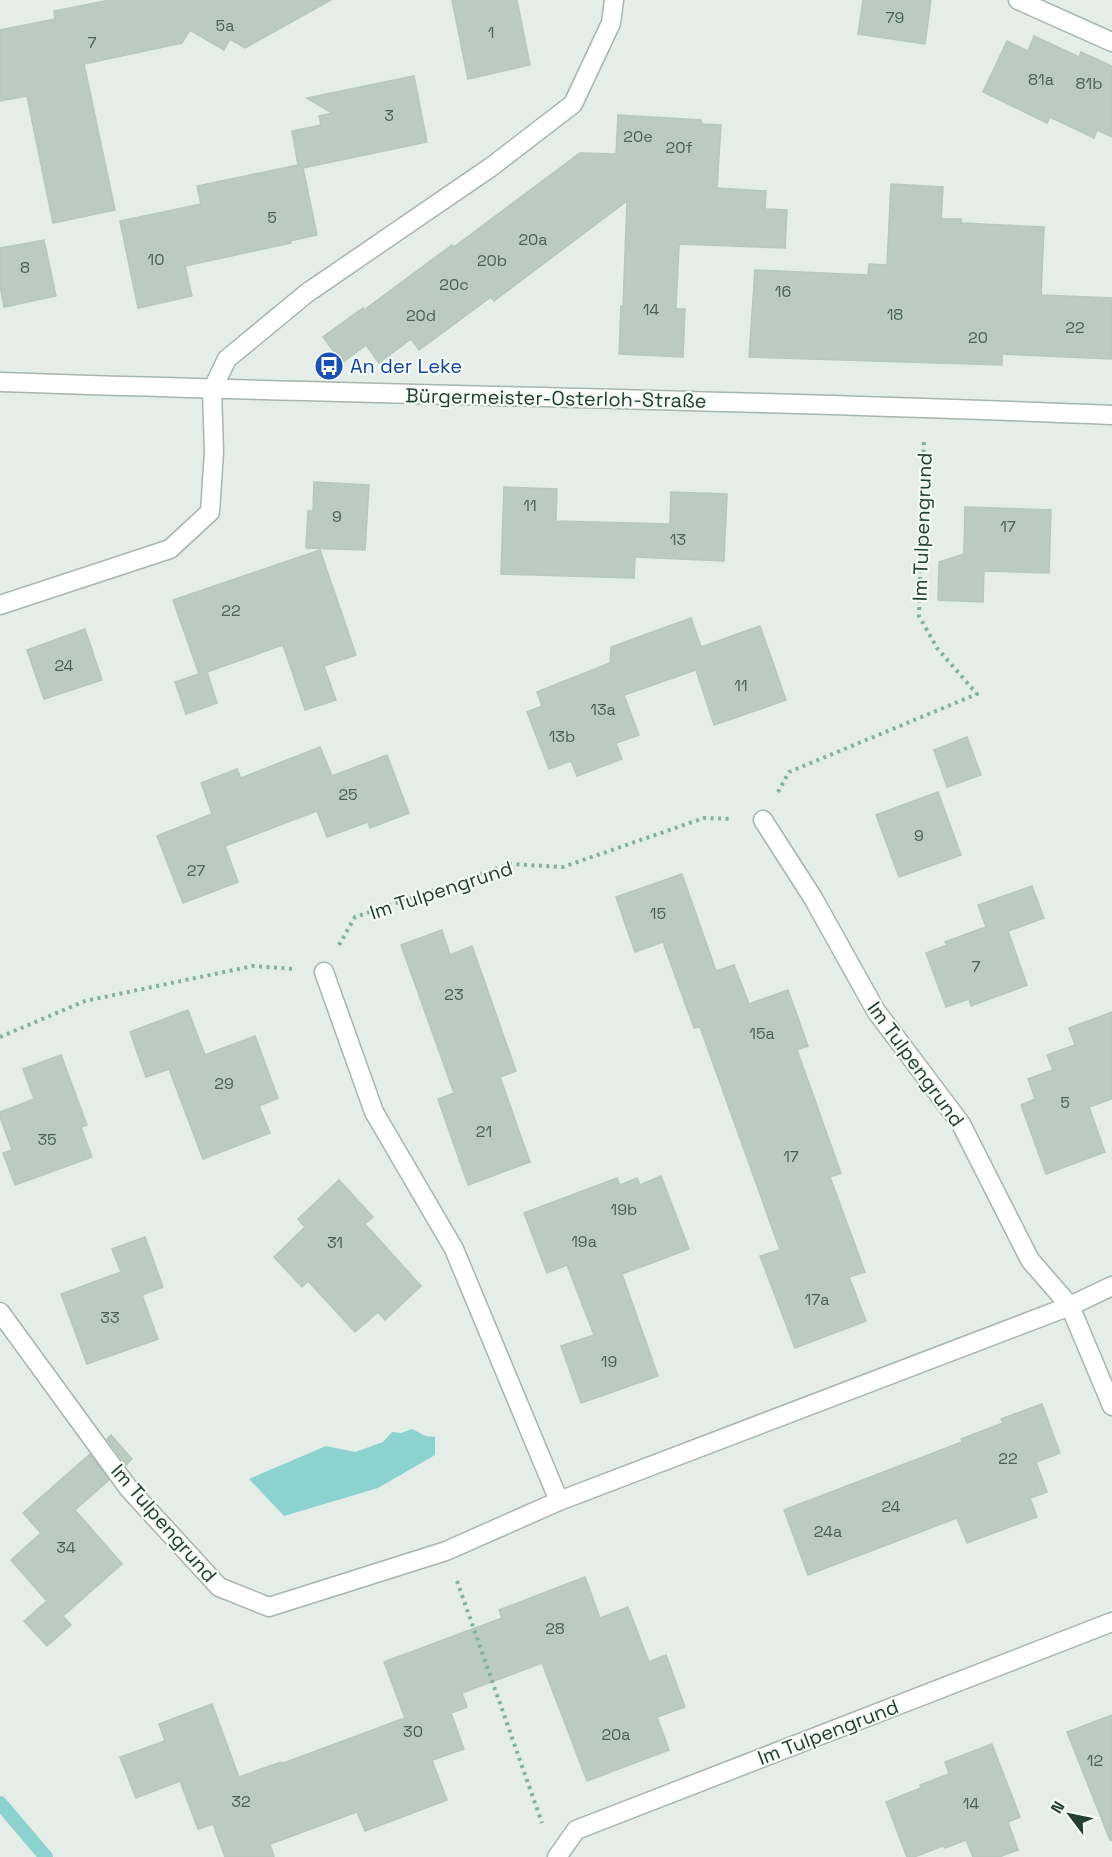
<svg xmlns="http://www.w3.org/2000/svg" width="1112" height="1857" font-family="'Space Grotesk',sans-serif">
<style>
.water{fill:#8cd2cf}
.lines{fill:none;stroke-linecap:round;stroke-linejoin:round}
.stream{stroke:#8cd2cf;stroke-width:14}
.building{fill:#bccbc2;stroke:#b6c7bd;stroke-width:1.5}
.service-casing{stroke:#a6b5ad;stroke-width:21}
.minor-casing{stroke:#a6b5ad;stroke-width:21}
.path{stroke:#84b19a;stroke-width:4;stroke-dasharray:3 4.5;stroke-linecap:butt}
.service{stroke:#fff;stroke-width:18}
.minor{stroke:#fff;stroke-width:18}
.labels{text-anchor:middle;stroke-width:4.5;stroke-linejoin:round;paint-order:stroke}
.number-label{font-size:16px;fill:#496256}
.transit-label{font-size:20px;fill:#164399;stroke:#f4faf6;text-anchor:start}
.street-label{font-size:20px;fill:#233f32;stroke:#f4faf6}
</style>
<rect width="100%" height="100%" fill="#e4ede7"/>
<!-- water -->
<path class="water" d="M 412,1429 L 426,1436 L 435,1437 L 435,1455 L 378,1488 L 284,1516 L 249,1479 L 326,1446 L 355,1452 L 383,1442 L 392,1432 L 401,1433 Z"/>
<g class="lines">
<!-- stream -->
<path class="stream" d="M 0,1803 L 46,1857"/>
</g>
<!-- building -->
<g class="building">
<path d="M 110,0 L 331,0 L 245,48 L 230,39 L 224,50 L 190,30 L 182,43 L 84,64 L 115,210 L 53,223 L 27,96 L 0,101 L 0,30 L 55,19 L 54,11 Z"/>
<path d="M 452,0 L 517,0 L 530,65 L 468,79 Z"/>
<path d="M 863,0 L 931,0 L 925,44 L 858,34 Z"/>
<path d="M 1034,36 L 1079,57 L 1081,52 L 1112,66 L 1112,137 L 1097,130 L 1094,138 L 1050,117 L 1047,123 L 983,92 L 1007,41 L 1028,51 Z"/>
<path d="M 414,76 L 427,142 L 303,168 L 317,235 L 290,241 L 291,243 L 185,266 L 192,296 L 138,308 L 120,221 L 201,204 L 197,186 L 298,165 L 292,131 L 321,125 L 319,116 L 332,113 L 307,98 Z"/>
<path d="M 618,115 L 701,120 L 702,124 L 721,125 L 717,188 L 766,191 L 765,209 L 787,210 L 785,248 L 679,244 L 676,309 L 685,309 L 683,357 L 619,354 L 621,306 L 623,307 L 627,201 L 494,301 L 491,297 L 419,350 L 411,339 L 379,363 L 366,345 L 342,363 L 323,337 L 363,308 L 364,310 L 452,245 L 454,247 L 580,153 L 616,154 Z"/>
<path d="M 891,184 L 943,187 L 941,219 L 961,219 L 961,223 L 1044,227 L 1041,295 L 1112,298 L 1112,359 L 1002,354 L 1002,365 L 749,357 L 755,270 L 868,275 L 869,264 L 887,265 Z"/>
<path d="M 44,240 L 56,296 L 4,307 L 0,285 L 0,248 Z"/>
<path d="M 314,482 L 369,485 L 365,550 L 306,548 L 308,511 L 313,511 Z"/>
<path d="M 504,487 L 557,489 L 556,521 L 670,524 L 671,492 L 727,494 L 724,561 L 635,557 L 634,578 L 501,574 Z"/>
<path d="M 965,507 L 1051,510 L 1049,573 L 984,571 L 983,602 L 938,600 L 939,562 L 964,554 Z"/>
<path d="M 320,550 L 356,655 L 324,666 L 336,700 L 305,710 L 283,645 L 207,672 L 217,703 L 186,714 L 175,682 L 199,674 L 173,600 Z"/>
<path d="M 691,618 L 701,647 L 760,626 L 786,700 L 714,725 L 696,670 L 624,695 L 639,735 L 616,743 L 622,759 L 577,776 L 571,761 L 549,769 L 527,712 L 542,706 L 537,692 L 610,663 L 611,647 Z"/>
<path d="M 85,629 L 102,680 L 44,699 L 27,650 Z"/>
<path d="M 967,737 L 981,775 L 947,787 L 934,750 Z"/>
<path d="M 320,747 L 332,776 L 387,755 L 409,813 L 370,828 L 368,822 L 327,837 L 317,811 L 225,846 L 238,882 L 183,903 L 157,836 L 212,814 L 201,783 L 237,769 L 241,778 Z"/>
<path d="M 938,792 L 961,855 L 899,877 L 876,815 Z"/>
<path d="M 682,874 L 716,971 L 734,965 L 749,1004 L 788,990 L 808,1046 L 797,1050 L 841,1173 L 830,1177 L 865,1272 L 849,1277 L 866,1321 L 795,1348 L 760,1256 L 780,1250 L 700,1027 L 694,1028 L 663,942 L 635,952 L 616,897 Z"/>
<path d="M 1032,886 L 1044,918 L 1008,931 L 1027,985 L 971,1006 L 969,999 L 946,1007 L 926,953 L 947,945 L 945,942 L 986,927 L 978,905 Z"/>
<path d="M 442,930 L 450,955 L 472,946 L 516,1071 L 500,1077 L 530,1162 L 468,1185 L 438,1099 L 454,1093 L 401,945 Z"/>
<path d="M 188,1010 L 205,1055 L 255,1036 L 278,1098 L 259,1106 L 270,1133 L 203,1159 L 169,1069 L 146,1077 L 130,1032 Z"/>
<path d="M 1112,1012 L 1112,1099 L 1089,1107 L 1105,1152 L 1046,1174 L 1021,1105 L 1035,1099 L 1028,1079 L 1053,1070 L 1047,1055 L 1075,1045 L 1069,1028 Z"/>
<path d="M 61,1055 L 87,1125 L 81,1127 L 92,1157 L 15,1185 L 3,1153 L 12,1150 L 0,1117 L 0,1112 L 34,1099 L 23,1069 Z"/>
<path d="M 661,1176 L 689,1249 L 622,1274 L 658,1376 L 581,1403 L 561,1346 L 594,1335 L 567,1265 L 547,1273 L 524,1213 L 617,1178 L 620,1185 L 637,1178 L 640,1185 Z"/>
<path d="M 339,1180 L 373,1217 L 365,1224 L 421,1286 L 385,1320 L 378,1312 L 355,1332 L 308,1281 L 302,1287 L 274,1257 L 305,1227 L 298,1219 Z"/>
<path d="M 145,1237 L 163,1287 L 142,1295 L 158,1339 L 87,1364 L 61,1294 L 121,1272 L 112,1249 Z"/>
<path d="M 1042,1404 L 1060,1453 L 1036,1462 L 1047,1492 L 1030,1498 L 1037,1517 L 967,1543 L 957,1518 L 808,1575 L 784,1510 L 962,1442 L 961,1439 L 1003,1423 L 1001,1419 Z"/>
<path d="M 111,1435 L 132,1459 L 126,1465 L 107,1439 Z"/>
<path d="M 90,1454 L 109,1480 L 75,1510 L 122,1564 L 63,1616 L 71,1625 L 47,1646 L 24,1621 L 47,1601 L 11,1560 L 41,1533 L 23,1513 Z"/>
<path d="M 585,1577 L 600,1618 L 628,1607 L 649,1662 L 666,1655 L 685,1707 L 657,1717 L 669,1750 L 587,1781 L 542,1663 L 462,1693 L 467,1707 L 451,1713 L 464,1749 L 432,1760 L 447,1800 L 365,1831 L 357,1812 L 270,1844 L 274,1857 L 225,1857 L 213,1824 L 198,1829 L 180,1781 L 136,1798 L 120,1757 L 165,1741 L 159,1724 L 212,1704 L 239,1777 L 281,1762 L 281,1764 L 405,1718 L 384,1662 L 502,1618 L 499,1610 Z"/>
<path d="M 1112,1715 L 1112,1840 L 1110,1840 L 1067,1732 Z"/>
<path d="M 992,1744 L 1020,1817 L 1008,1822 L 1018,1850 L 999,1857 L 973,1857 L 966,1840 L 945,1848 L 943,1846 L 914,1857 L 907,1857 L 886,1802 L 921,1788 L 920,1785 L 949,1774 L 945,1762 Z"/>
</g>
<g class="lines">
<!-- service casing -->
<g class="service-casing">
<path id="service" d="M 1018,0 L 1112,42"/>
</g>
<!-- minor casing -->
<g class="minor-casing">
<g id="minor">
<path d="M 0,382 C 371,395 742,399 1112,415"/>
<path d="M 0,605 L 170,549 L 210,512 L 214,452 L 212,390 L 227,359 L 307,293 L 491,167 L 573,104 L 611,23 L 614,0"/>
<path d="M 763,820 L 813,898 L 876,1011 L 961,1124 L 1030,1260 L 1070,1306 L 1112,1406"/>
<path d="M 324,972 L 374,1112 L 454,1249 L 559,1501 L 1070,1306 L 1112,1286"/>
<path d="M 0,1312 L 129,1489 L 219,1587 L 269,1607 L 446,1551 L 559,1501"/>
<path d="M 557,1857 L 576,1830 L 1112,1622"/>
</g>
</g>
<!-- path -->
<g class="path">
<path d="M 778,792 L 789,772 L 977,694 L 937,648 L 919,616 L 924,438"/>
<path d="M 339,945 L 355,917 L 510,864 L 563,867 L 704,818 L 733,819"/>
<path d="M 0,1037 L 85,1001 L 253,966 L 294,969"/>
<path d="M 457,1581 L 542,1823"/>
</g>
<!-- service -->
<use href="#service" class="service"/>
<!-- minor -->
<use href="#minor" class="minor"/>
</g>
<!-- icons -->
<defs>
<g id="bus-disc" transform="scale(1.5)"><circle r="9.5" fill="#1a4fb4" stroke="#f4faf6"/><path d="M-5-6H5V4H4V6H2V4H-2V6H-4V4H-5ZM-3.5-4V0h7V-4ZM-3.5 1.2v1.5H-2V1.2ZM2 1.2v1.5H3.5V1.2Z" fill="#fff"/></g>
</defs>
<g fill-rule="evenodd">
<use href="#bus-disc" x="329" y="366"/>
</g>
<g class="labels">
<!-- number labels -->
<g class="number-label">
<text x="895" y="23">79</text>
<text x="225" y="31">5a</text>
<text x="491" y="38">1</text>
<text x="92" y="48">7</text>
<text x="1041" y="85">81a</text>
<text x="1089" y="89">81b</text>
<text x="389" y="121">3</text>
<text x="638" y="142">20e</text>
<text x="679" y="153">20f</text>
<text x="272" y="223">5</text>
<text x="533" y="245">20a</text>
<text x="156" y="265">10</text>
<text x="492" y="266">20b</text>
<text x="25" y="273">8</text>
<text x="454" y="290">20c</text>
<text x="783" y="297">16</text>
<text x="651" y="315">14</text>
<text x="895" y="320">18</text>
<text x="421" y="321">20d</text>
<text x="1075" y="333">22</text>
<text x="978" y="343">20</text>
<text x="530" y="511">11</text>
<text x="337" y="522">9</text>
<text x="1008" y="532">17</text>
<text x="678" y="545">13</text>
<text x="231" y="616">22</text>
<text x="64" y="671">24</text>
<text x="741" y="691">11</text>
<text x="603" y="715">13a</text>
<text x="562" y="742">13b</text>
<text x="348" y="800">25</text>
<text x="919" y="841">9</text>
<text x="196" y="876">27</text>
<text x="658" y="919">15</text>
<text x="976" y="972">7</text>
<text x="454" y="1000">23</text>
<text x="762" y="1039">15a</text>
<text x="224" y="1089">29</text>
<text x="1065" y="1108">5</text>
<text x="484" y="1137">21</text>
<text x="47" y="1145">35</text>
<text x="791" y="1162">17</text>
<text x="624" y="1215">19b</text>
<text x="584" y="1247">19a</text>
<text x="335" y="1248">31</text>
<text x="817" y="1305">17a</text>
<text x="110" y="1323">33</text>
<text x="609" y="1367">19</text>
<text x="1008" y="1464">22</text>
<text x="891" y="1512">24</text>
<text x="828" y="1537">24a</text>
<text x="66" y="1553">34</text>
<text x="555" y="1634">28</text>
<text x="413" y="1737">30</text>
<text x="616" y="1740">20a</text>
<text x="1095" y="1766">12</text>
<text x="241" y="1807">32</text>
<text x="971" y="1809">14</text>
</g>
<!-- transit labels -->
<g class="transit-label">
<text x="350" y="373">An der Leke</text>
</g>
<!-- street labels -->
<g class="street-label">
<text transform="translate(556 398) rotate(1)" y="7">Bürgermeister-Osterloh-Straße</text>
<text transform="translate(922 527) rotate(-88)" y="7">Im Tulpengrund</text>
<text transform="translate(441 890) rotate(-18)" y="7">Im Tulpengrund</text>
<text transform="translate(916 1064) rotate(54)" y="7">Im Tulpengrund</text>
<text transform="translate(164 1523) rotate(49)" y="7">Im Tulpengrund</text>
<text transform="translate(828 1732) rotate(-21)" y="7">Im Tulpengrund</text>
</g>
</g>
<!-- north arrow -->
<g transform="translate(1070 1815) rotate(302)" stroke="#f4faf6" stroke-width="4.5" paint-order="stroke">
<path d="M0-4.5L10 22L0 15L-10 22Z" fill="#233f32"/>
<text y="-9" font-size="16" font-weight="bold" text-anchor="middle" fill="#233f32">N</text>
</g>
</svg>
